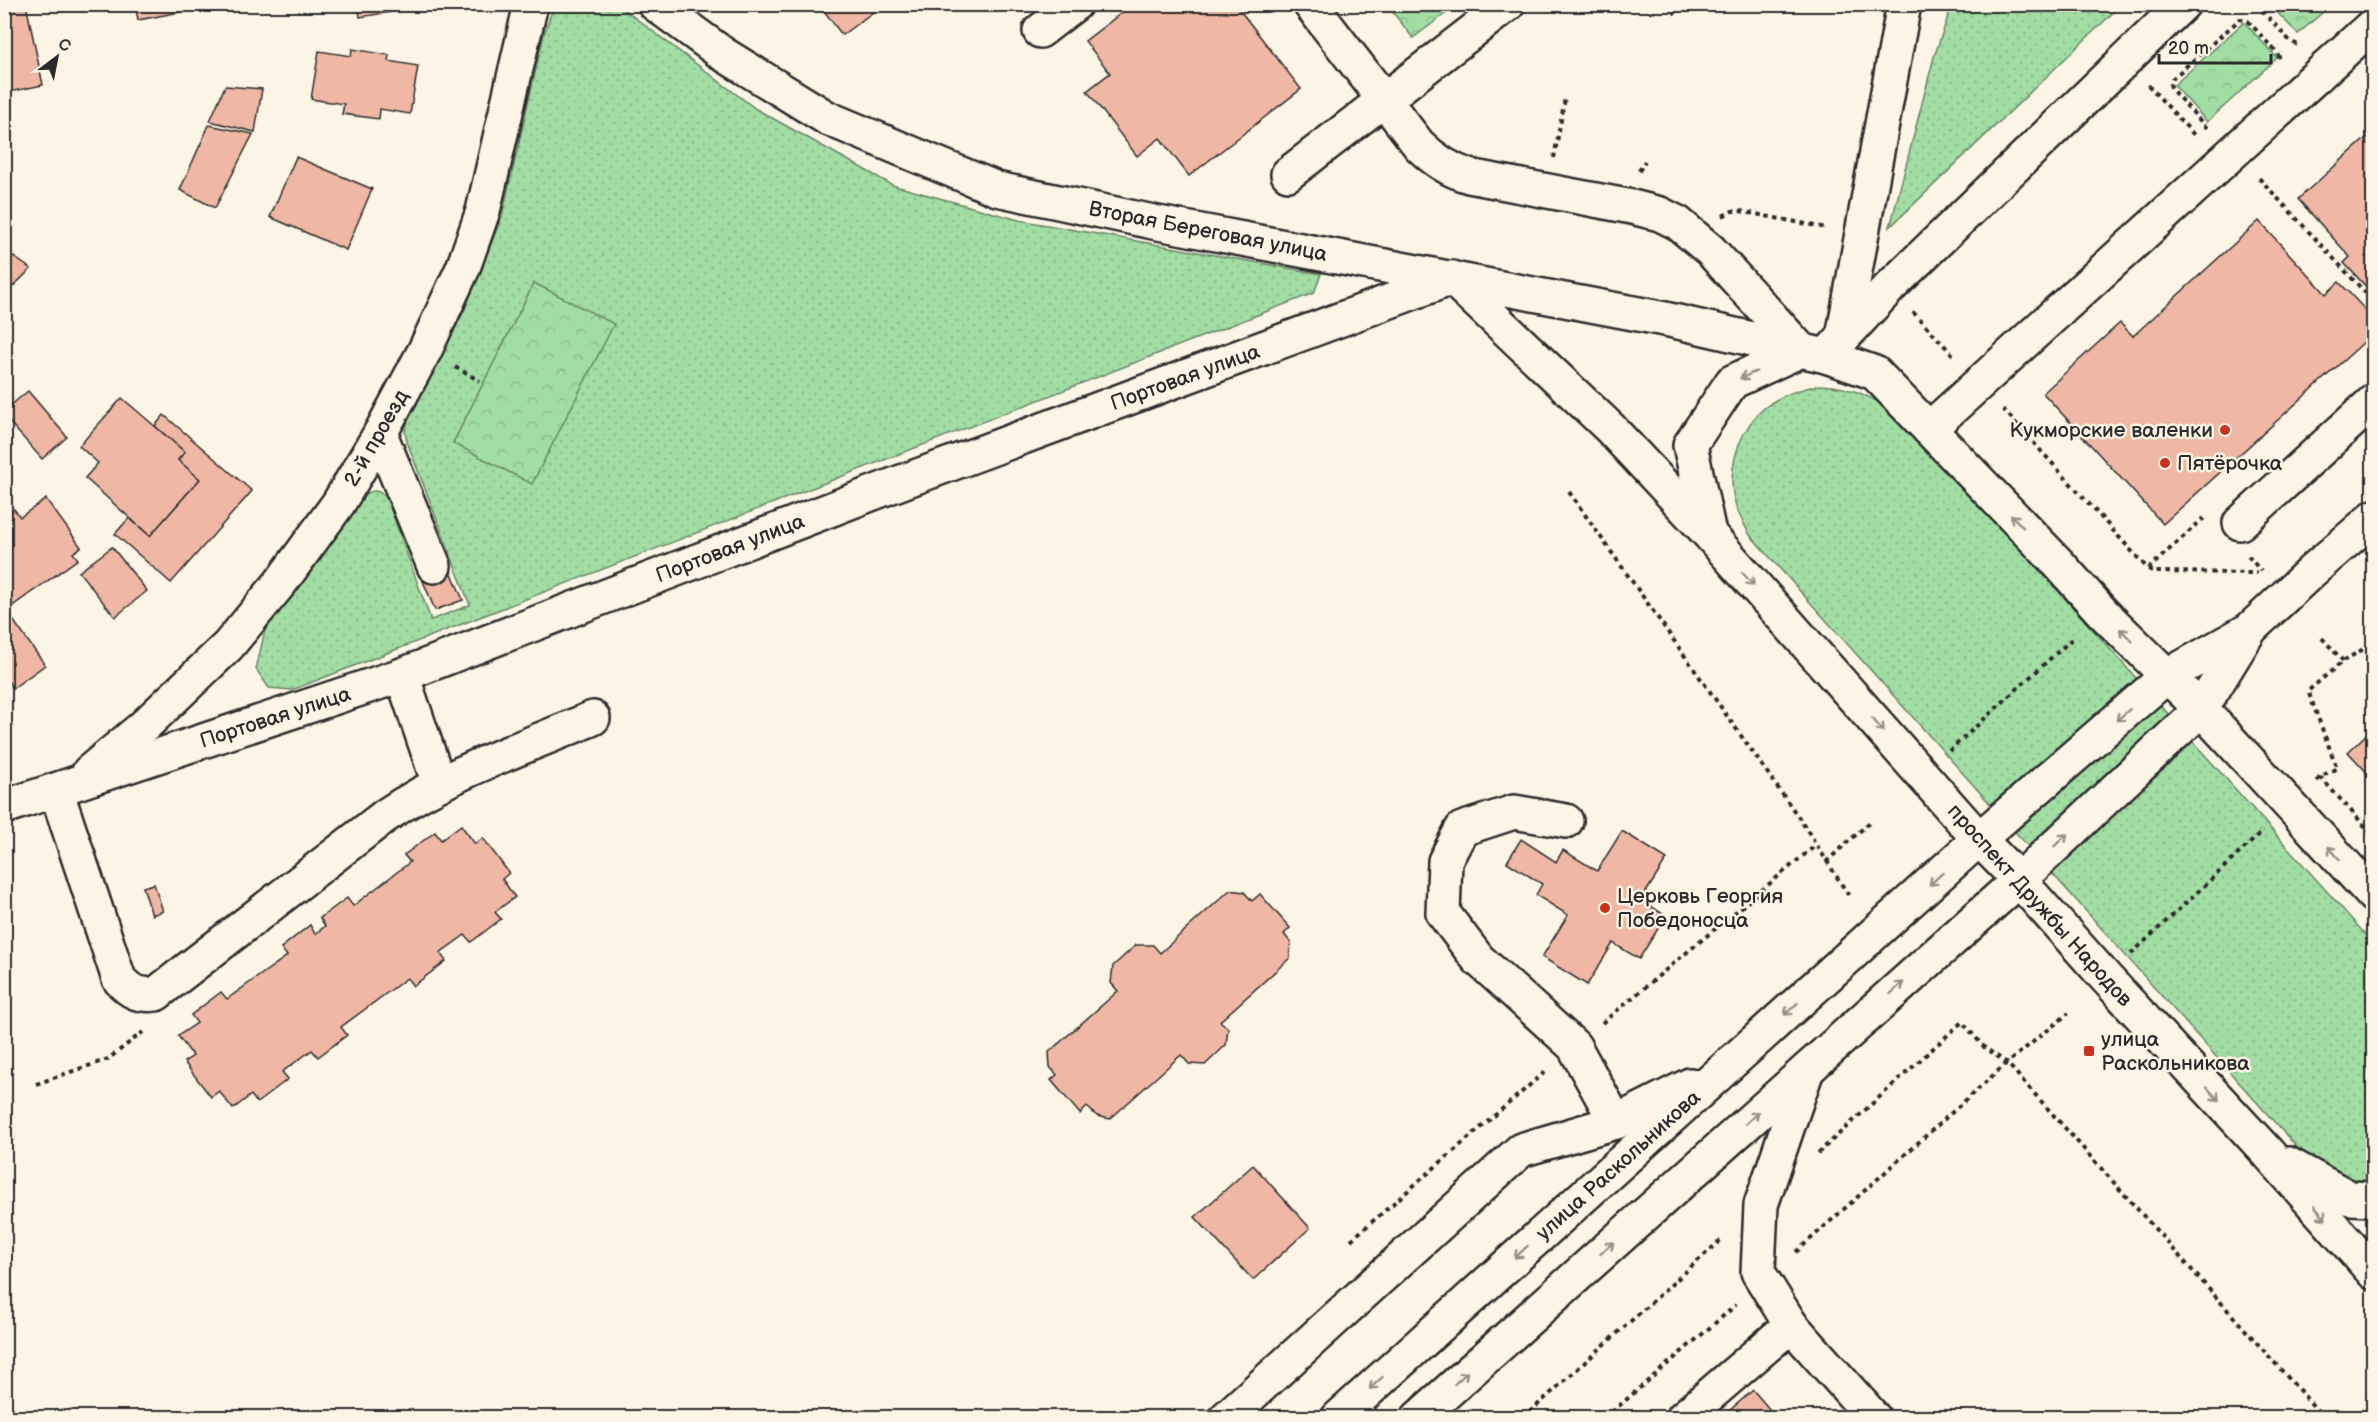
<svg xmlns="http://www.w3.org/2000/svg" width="2378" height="1422" font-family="'Balsamiq Sans',sans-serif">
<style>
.grass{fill:url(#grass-dots);stroke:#668467;stroke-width:1.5}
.forest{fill:url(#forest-crowns);stroke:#668467;stroke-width:1.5}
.building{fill:#efb7a4;stroke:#2b2b2b;stroke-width:1.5}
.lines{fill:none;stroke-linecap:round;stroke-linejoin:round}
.minor-casing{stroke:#2b2b2b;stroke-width:38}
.path{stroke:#2b2b2b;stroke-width:4;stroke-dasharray:4.5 4.5;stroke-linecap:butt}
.minor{stroke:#fcf5e5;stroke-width:33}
.oneway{stroke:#949088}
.poi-dot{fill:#c8321e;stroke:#fcf5e5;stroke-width:2}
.labels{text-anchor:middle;stroke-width:5;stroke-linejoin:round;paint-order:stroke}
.street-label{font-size:21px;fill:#2b2b2b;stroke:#fcf5e5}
.poi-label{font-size:21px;fill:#2b2b2b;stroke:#fcf5e5;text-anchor:start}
</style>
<defs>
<pattern id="grass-dots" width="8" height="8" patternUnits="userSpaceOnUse" patternTransform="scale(1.5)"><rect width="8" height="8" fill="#a2dda3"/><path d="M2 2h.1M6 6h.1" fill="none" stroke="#8cbe8c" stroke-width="1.8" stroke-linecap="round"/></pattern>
<pattern id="forest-crowns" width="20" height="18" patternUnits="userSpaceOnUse" patternTransform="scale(1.5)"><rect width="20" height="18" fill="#a2dda3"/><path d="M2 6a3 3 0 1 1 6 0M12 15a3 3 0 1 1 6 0" fill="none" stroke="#8cbe8c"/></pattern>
</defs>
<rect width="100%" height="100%" fill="#fcf5e5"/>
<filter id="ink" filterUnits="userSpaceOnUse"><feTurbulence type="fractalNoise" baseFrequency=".0167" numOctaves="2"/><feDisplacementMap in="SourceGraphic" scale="12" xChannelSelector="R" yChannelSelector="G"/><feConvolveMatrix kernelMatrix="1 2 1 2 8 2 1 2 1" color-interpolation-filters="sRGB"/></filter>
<g filter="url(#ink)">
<!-- grass -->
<g class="grass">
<path d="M 554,5 L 618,5 L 756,109 L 892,185 L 1019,220 L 1321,274 L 1314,293 L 292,690 L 269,688 L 256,669 L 265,630 L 359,499 C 368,490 378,487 387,499 L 431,620 L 470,605 L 407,442 L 405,431 L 409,418 L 465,309 L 502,216 L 544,34 Z"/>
<path d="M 1952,5 L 2121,5 L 1890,227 L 1934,57 Z"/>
<path d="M 1820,385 C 1856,386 1880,401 1908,423 L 2373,943 L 2373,1181 L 2350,1182 L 2310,1162 L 1750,535 C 1745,526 1739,516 1736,506 C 1726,476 1736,437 1758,414 C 1774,397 1797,389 1820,385 Z"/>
</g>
<!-- forest -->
<g class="forest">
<path d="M 1387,5 L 1457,5 L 1413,38 Z"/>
<path d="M 2270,5 L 2331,5 L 2298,34 Z"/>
<path d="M 2244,22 L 2277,58 L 2207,122 L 2174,85 Z"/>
<path d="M 534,283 L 614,324 L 532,484 L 453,443 Z"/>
</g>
<!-- building -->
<g class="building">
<path d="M 4,4 L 26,4 L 43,85 L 4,93 Z"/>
<path d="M 135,4 L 195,4 L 196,9 L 138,20 Z"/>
<path d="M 358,4 L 424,4 L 425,7 L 360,17 Z"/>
<path d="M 819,4 L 884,4 L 842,35 Z"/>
<path d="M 1133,4 L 1235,4 L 1301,89 L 1189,176 L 1160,138 L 1137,156 L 1087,91 L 1110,73 L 1085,41 Z"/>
<path d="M 352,49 L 389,55 L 388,61 L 418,66 L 410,114 L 380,109 L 379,119 L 342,114 L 344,104 L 311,99 L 319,51 L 351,56 Z"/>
<path d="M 225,86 L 262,89 L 255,132 L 210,121 Z"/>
<path d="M 209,125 L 253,134 L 215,208 L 180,190 Z"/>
<path d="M 2374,131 L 2374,295 L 2344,263 L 2350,257 L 2298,199 Z"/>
<path d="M 296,157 L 372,189 L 346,250 L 270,217 Z"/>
<path d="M 2259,221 L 2326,294 L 2339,282 L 2374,319 L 2374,333 L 2163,524 L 2043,393 L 2120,323 L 2133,336 Z"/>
<path d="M 4,250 L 31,269 L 4,295 Z"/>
<path d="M 28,391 L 67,437 L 42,459 L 4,416 L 4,411 Z"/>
<path d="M 122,398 L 185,452 L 178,460 L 200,479 L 150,536 L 85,478 L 98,463 L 79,446 Z"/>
<path d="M 164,415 L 252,491 L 171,583 L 115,534 L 129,518 L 150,536 L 200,479 L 178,460 L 185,452 L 155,426 Z"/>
<path d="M 46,499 L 81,547 L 73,553 L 78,559 L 4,612 L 4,516 L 14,509 L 20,517 Z"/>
<path d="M 112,547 L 147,591 L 115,617 L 79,572 Z"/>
<path d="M 451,571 L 463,600 L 435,610 L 423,581 Z"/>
<path d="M 13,620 L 45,665 L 13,688 L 4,676 L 4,626 Z"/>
<path d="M 2374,727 L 2374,780 L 2348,752 Z"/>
<path d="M 461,825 L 475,844 L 483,838 L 509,873 L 502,879 L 515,897 L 495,912 L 501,919 L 471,942 L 465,935 L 440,953 L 446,961 L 413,986 L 407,978 L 341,1027 L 347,1035 L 318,1057 L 312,1050 L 282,1072 L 288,1079 L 257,1103 L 251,1095 L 233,1109 L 219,1091 L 211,1097 L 184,1062 L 193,1056 L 178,1036 L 197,1023 L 191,1015 L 221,992 L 227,999 L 287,956 L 281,948 L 310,925 L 315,934 L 325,926 L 320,918 L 347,898 L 353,906 L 410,862 L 404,855 L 435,832 L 441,840 Z"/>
<path d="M 1622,831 L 1667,859 L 1641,900 L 1666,916 L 1639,959 L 1613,943 L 1587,985 L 1542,957 L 1568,915 L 1536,895 L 1542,884 L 1507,862 L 1521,839 L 1556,862 L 1563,850 L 1597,871 Z"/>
<path d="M 154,884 L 163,911 L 152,915 L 143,887 Z"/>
<path d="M 1230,890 L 1244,892 L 1252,901 L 1260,894 L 1290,928 L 1284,934 L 1291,943 L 1290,958 L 1220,1021 L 1228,1028 L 1226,1045 L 1205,1065 L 1189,1064 L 1181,1055 L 1110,1119 L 1097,1116 L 1087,1107 L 1080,1114 L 1051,1080 L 1057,1075 L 1050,1067 L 1049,1052 L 1118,991 L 1111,983 L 1113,966 L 1136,945 L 1153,945 L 1160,953 Z"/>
<path d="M 1253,1165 L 1310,1228 L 1253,1280 L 1195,1217 Z"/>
<path d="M 1753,1390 L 1777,1418 L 1721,1418 Z"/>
</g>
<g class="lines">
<!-- minor casing -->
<g class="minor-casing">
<g id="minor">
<path d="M 655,4 L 723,54 L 827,118 L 997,189 L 1158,223 L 1665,319 L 1826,356 L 1875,373 L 2058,563 L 2102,612 L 2201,709 L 2374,896"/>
<path d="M 1310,4 L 1419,145 C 1434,160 1449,170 1469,176 L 1632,207 L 1660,214 L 1678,223 L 1710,250 L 1801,350"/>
<path d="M 1040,31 L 1075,4"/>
<path d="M 1288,174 L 1508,4"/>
<path d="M 1843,337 L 1904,4"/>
<path d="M 1826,356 L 1890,287 L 2183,4"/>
<path d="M 1929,429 L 2374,24"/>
<path d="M 380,434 L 434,566"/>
<path d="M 2240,523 L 2374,401"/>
<path d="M 1709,533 L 1690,445 L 1732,382 L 1801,350"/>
<path d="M 402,675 L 439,784"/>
<path d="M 89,772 L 143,727 L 228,646 L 281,582 L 338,504 L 380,434 L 425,350 L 463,268 L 483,211 L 531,4"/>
<path d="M 56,790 L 119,979 C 130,992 139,996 156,994 L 385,816 C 448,773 523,748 593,718"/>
<path d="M 4,807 L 402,675 L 899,483 L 1452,278 L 1610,428 L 1710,535 L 1979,839 L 2019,880 L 2106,978 L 2268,1153 L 2374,1273"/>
<path d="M 1566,821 L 1514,812 L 1462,829 L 1445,861 L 1443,913 L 1478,959 L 1574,1046 L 1616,1122"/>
<path d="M 2288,1164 L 2350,1198 L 2374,1199"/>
<path d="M 1791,1325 L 1758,1272 L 1761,1205 L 1807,1070"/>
<path d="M 1226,1418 L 1521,1150 L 1616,1122 L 1690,1085"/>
<path d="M 1338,1418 L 1979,839 L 2167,676 L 2249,630 L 2312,571 L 2374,517"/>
<path d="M 1418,1418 L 2019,880 L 2201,709 L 2249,631"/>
<path d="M 1683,1418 L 1791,1325 L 1874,1418"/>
</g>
</g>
<!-- path -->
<g class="path">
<path d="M 1669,4 L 1676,14"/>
<path d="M 2256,4 L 2290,41 L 2298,45"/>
<path d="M 2148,85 L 2196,137"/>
<path d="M 2207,128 L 2172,90 L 2170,84 L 2172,79 L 2240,19 L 2248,21 L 2278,54 L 2280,60"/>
<path d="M 1554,158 L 1565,98"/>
<path d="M 1639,171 L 1645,161"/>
<path d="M 2259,178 L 2374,302"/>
<path d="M 1723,216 L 1732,211 L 1740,211 L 1827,228"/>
<path d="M 1913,312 L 1955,357"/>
<path d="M 455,367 L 480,381"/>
<path d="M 2003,409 L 2148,569 L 2155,572 L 2257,573"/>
<path d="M 1569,492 L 1802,822 L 1849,896"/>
<path d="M 2248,556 L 2261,571"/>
<path d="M 2148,569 L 2204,518"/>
<path d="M 2322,638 L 2343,661"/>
<path d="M 1949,751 L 2073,638"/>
<path d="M 2320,777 L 2374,836"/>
<path d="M 2317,781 L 2320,777 L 2337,768 L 2308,691 L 2343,661 L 2374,643"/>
<path d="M 1826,862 L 1871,821"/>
<path d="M 2131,954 L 2263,831"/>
<path d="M 1602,1023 L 1816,845"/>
<path d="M 36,1084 L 108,1059 L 143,1032"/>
<path d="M 1818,1153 L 1962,1022 L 1985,1048 L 2007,1063 L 2324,1418"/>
<path d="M 1351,1240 L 1546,1071"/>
<path d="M 1796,1252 L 2007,1063 L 2069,1013"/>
<path d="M 1523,1418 L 1723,1238"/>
<path d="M 1605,1418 L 1736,1305"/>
</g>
<!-- minor -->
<use href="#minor" class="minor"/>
</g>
<!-- one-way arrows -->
<defs><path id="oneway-shaft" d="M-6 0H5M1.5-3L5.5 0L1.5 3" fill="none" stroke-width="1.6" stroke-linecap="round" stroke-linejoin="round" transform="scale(1.5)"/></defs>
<g class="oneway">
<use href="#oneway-shaft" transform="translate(1748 375) rotate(156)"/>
<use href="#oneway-shaft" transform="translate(2017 521) rotate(-134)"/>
<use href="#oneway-shaft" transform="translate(1748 579) rotate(48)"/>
<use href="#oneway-shaft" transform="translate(2126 635) rotate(-135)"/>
<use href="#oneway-shaft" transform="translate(2123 715) rotate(139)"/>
<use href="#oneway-shaft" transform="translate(1878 725) rotate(48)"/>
<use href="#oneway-shaft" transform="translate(2061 840) rotate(-43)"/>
<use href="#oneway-shaft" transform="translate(2334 853) rotate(-132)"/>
<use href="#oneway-shaft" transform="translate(1936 879) rotate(138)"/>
<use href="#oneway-shaft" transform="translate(1897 988) rotate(-42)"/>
<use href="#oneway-shaft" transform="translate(1791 1009) rotate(138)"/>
<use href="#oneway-shaft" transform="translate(2213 1094) rotate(47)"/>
<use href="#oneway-shaft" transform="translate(1752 1118) rotate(-42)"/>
<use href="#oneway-shaft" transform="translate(2320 1213) rotate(49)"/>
<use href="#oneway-shaft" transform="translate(1607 1248) rotate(-42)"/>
<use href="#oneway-shaft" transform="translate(1521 1252) rotate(138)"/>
<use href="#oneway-shaft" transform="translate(1461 1378) rotate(-42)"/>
<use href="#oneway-shaft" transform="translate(1376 1383) rotate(138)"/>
</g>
</g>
<!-- markers -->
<g class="poi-dot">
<circle cx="2225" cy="430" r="6"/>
<circle cx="2165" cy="463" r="6"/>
<circle cx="1605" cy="908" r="6"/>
<rect x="2083" y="1045" width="12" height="12" rx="3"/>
</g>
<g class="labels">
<!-- street labels -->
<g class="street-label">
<text transform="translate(1208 231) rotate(11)" y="7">Вторая Береговая улица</text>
<text transform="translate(1185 377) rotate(-20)" y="7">Портовая улица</text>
<text transform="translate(376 438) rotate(-60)" y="7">2-й проезд</text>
<text transform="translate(730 548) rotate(-21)" y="7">Портовая улица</text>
<text transform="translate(275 717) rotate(-18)" y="7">Портовая улица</text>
<text transform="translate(2040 905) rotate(48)" y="7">проспект Дружбы Народов</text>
<text transform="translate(1618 1165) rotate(-42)" y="7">улица Раскольникова</text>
</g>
<!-- poi labels -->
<g class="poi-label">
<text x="2213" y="437" text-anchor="end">Кукморские валенки</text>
<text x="2177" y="470">Пятёрочка</text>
<text x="1617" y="903">Церковь Георгия<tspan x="1617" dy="24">Победоносца</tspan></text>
<text x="2101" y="1046">улица<tspan x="2101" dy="24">Раскольникова</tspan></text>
</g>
</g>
<!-- margin -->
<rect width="2378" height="1422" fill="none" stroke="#fcf5e5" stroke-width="24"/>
<rect x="12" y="12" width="2354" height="1398" fill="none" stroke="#2b2b2b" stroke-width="2" filter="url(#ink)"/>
<!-- north arrow -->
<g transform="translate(57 57) rotate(32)" stroke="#fcf5e5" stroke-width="4.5" paint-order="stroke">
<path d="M0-4.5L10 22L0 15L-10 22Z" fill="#2b2b2b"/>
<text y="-9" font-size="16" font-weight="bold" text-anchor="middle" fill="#2b2b2b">С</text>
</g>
<!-- scale -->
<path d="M2159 54v9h112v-9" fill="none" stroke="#2b2b2b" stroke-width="3"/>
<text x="2168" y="54" font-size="18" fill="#2b2b2b" stroke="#fcf5e5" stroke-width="4.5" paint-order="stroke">20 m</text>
</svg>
